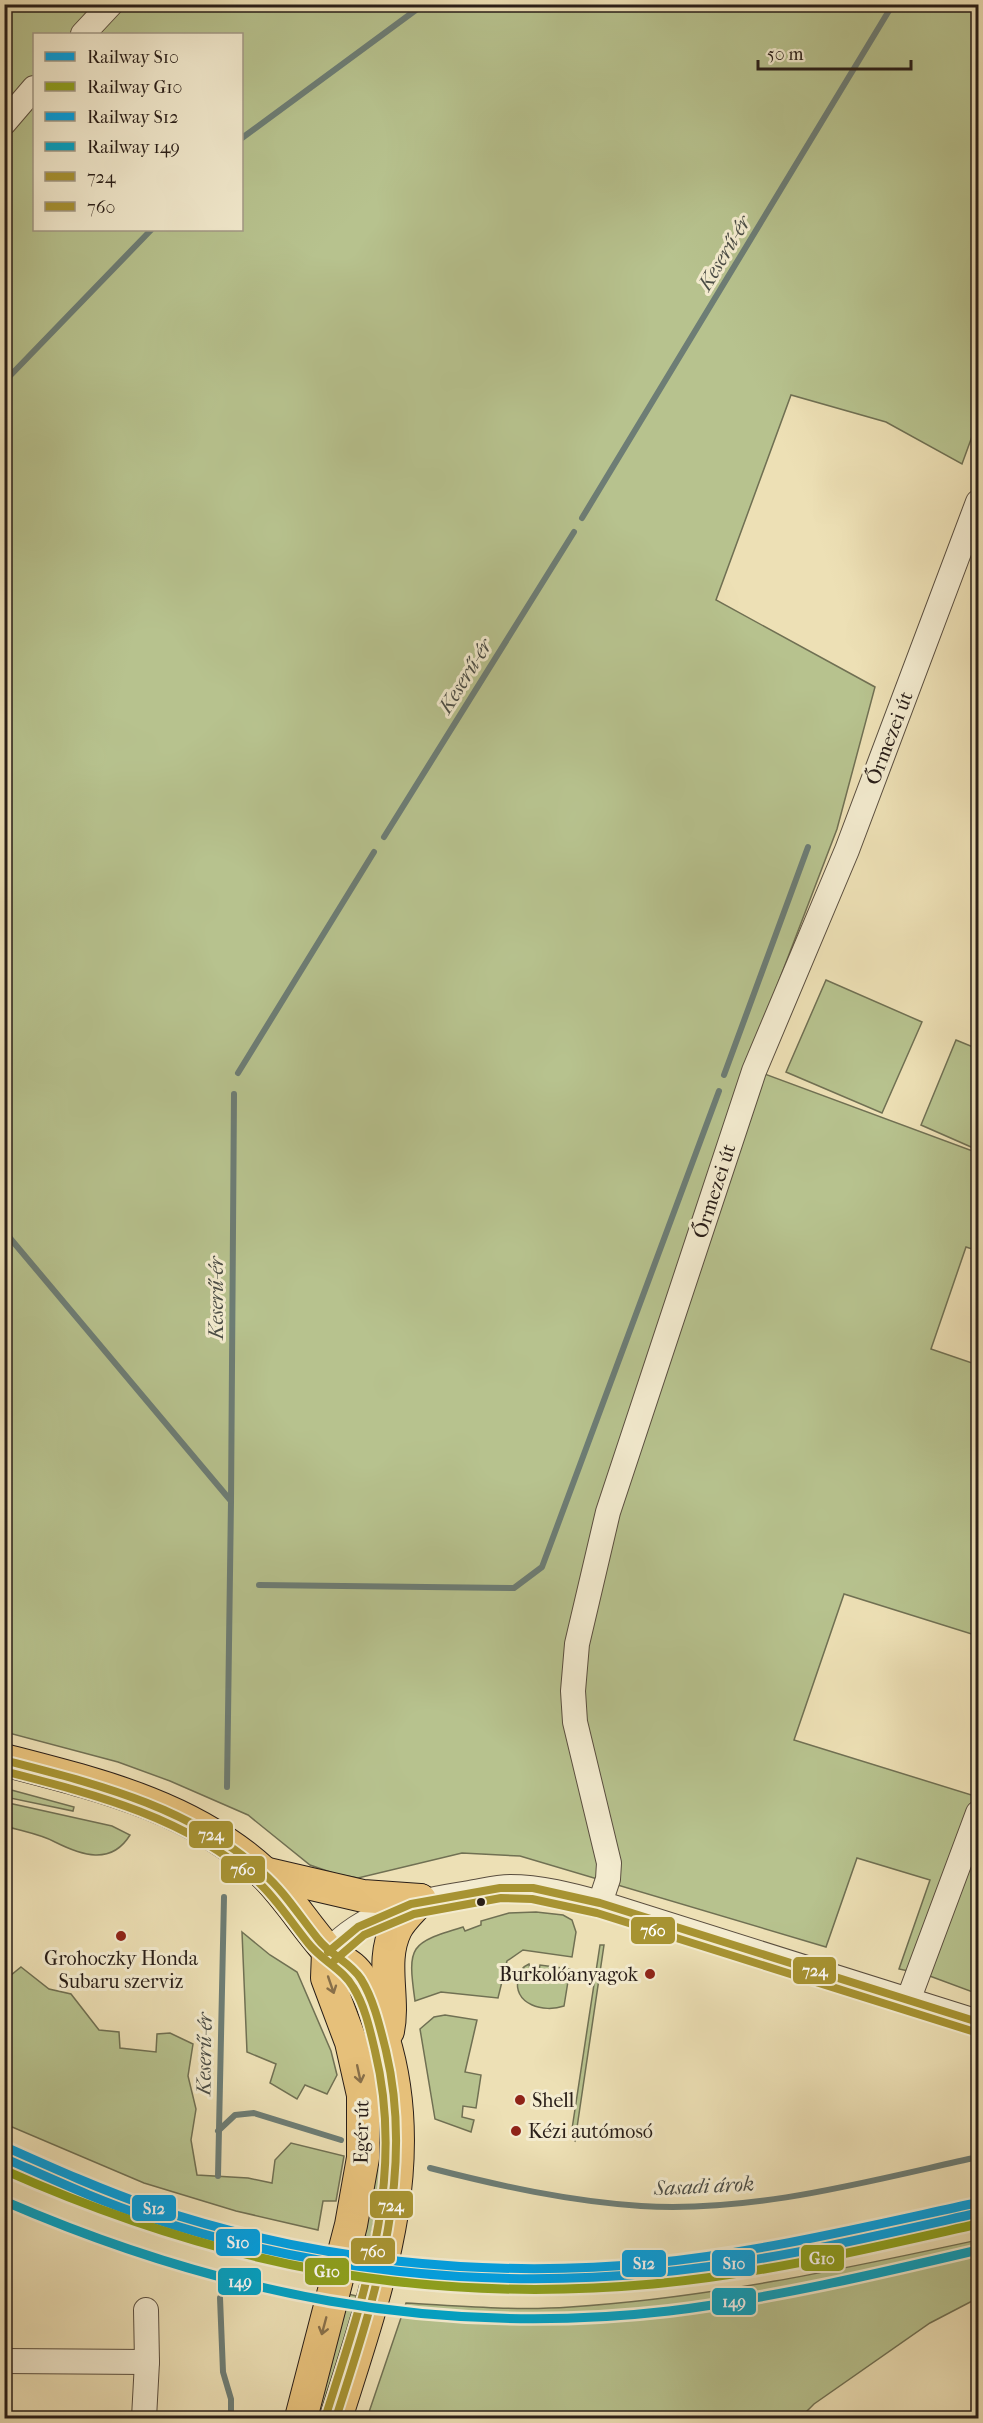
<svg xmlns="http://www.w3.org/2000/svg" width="983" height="2423" font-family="'IM FELL French Canon',serif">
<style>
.green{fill:#b7c28e;stroke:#707053;stroke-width:1.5;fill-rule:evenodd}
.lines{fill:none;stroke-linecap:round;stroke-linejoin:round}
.stream{stroke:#6d7d75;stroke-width:6}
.minor-casing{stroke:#5a4e3f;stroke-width:26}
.major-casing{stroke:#291e18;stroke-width:34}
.minor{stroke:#f3ebcf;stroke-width:24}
.major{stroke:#e6c07a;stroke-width:32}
.bus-1-casing{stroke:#f3ebcf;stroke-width:12}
.bus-2-casing{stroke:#f3ebcf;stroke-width:12}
.bus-1{stroke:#a79332;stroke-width:8}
.bus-2{stroke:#a79332;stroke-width:8}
.rail-1-casing{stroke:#f3ebcf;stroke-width:14}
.rail-2-casing{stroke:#f3ebcf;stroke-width:14}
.rail-3-casing{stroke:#f3ebcf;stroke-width:14}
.rail-4-casing{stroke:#f3ebcf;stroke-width:14}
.rail-1{stroke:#00a0e3;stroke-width:9}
.rail-2{stroke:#8ea01d;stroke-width:9}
.rail-3{stroke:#00a0e3;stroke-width:9}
.rail-4{stroke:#02a2c5;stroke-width:9}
.oneway{stroke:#886f49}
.bus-dot{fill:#291e18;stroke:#f3ebcf;stroke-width:2}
.poi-dot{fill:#8f2418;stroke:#f3ebcf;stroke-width:2}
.labels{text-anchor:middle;stroke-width:6;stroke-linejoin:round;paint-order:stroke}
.street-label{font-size:20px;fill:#291e18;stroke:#f3ebcf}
.poi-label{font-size:20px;fill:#291e18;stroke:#f3ebcf;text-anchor:start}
.water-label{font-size:21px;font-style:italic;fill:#4b4d46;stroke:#f3ebcf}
.line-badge{stroke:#f3ebcf;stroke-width:2}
.badge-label{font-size:16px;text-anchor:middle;font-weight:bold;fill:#fff}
</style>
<rect width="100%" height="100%" fill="#ede0b5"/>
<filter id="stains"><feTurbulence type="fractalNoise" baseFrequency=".00333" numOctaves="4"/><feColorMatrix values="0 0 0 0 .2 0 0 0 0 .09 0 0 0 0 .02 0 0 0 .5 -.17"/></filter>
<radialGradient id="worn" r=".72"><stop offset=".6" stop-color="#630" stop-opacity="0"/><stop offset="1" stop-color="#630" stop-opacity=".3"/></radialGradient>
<!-- green -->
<g class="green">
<path d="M 4,5 L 978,5 L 978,420 L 962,464 L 886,422 L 791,395 L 716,600 L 875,687 L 837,829 L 746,1067 L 978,1153 L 978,1251 L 966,1247 L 931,1349 L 978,1365 L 978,1636 L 844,1594 L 794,1740 L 978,1797 L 978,1813 L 964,1849 L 978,1854 L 978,1994 L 927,1975 L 899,1969 L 930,1880 L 857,1858 L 826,1947 L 520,1856 L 462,1853 L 358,1878 L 336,1874 L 310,1865 L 248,1815 L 170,1781 L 118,1762 L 5,1732 ZM 34,34 L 242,34 L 242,230 L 34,230 Z"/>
<path d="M 826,980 L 922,1022 L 882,1113 L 786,1072 Z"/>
<path d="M 956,1040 L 978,1049 L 978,1150 L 921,1125 Z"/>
<path d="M 4,1788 L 74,1807 L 73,1811 L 5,1797 Z"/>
<path d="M 4,1802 L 112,1826 L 130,1835 C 111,1866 81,1855 55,1842 C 40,1834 21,1831 5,1826 Z"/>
<path d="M 536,1912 L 563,1915 L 572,1920 L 576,1932 L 572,1957 L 523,1950 L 507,1961 L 498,1998 L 441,1992 L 415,2001 C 407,1945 410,1943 463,1927 L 465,1931 L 481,1925 L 481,1921 L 509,1913 Z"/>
<path d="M 242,1932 L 270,1955 L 297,1972 L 331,2051 L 337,2075 L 327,2094 L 305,2085 L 297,2099 L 270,2083 L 276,2064 L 247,2052 Z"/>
<path d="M 600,1945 L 604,1945 L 575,2141 L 571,2138 L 572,2129 Z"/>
<path d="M 529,1964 L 530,1969 L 539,1970 L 540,1965 L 570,1969 L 564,2006 C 544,2013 513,2005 518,1978 C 520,1971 522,1967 529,1964 Z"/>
<path d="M 21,1967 L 49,1989 L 71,1994 L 99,2030 L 119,2032 L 120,2048 L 156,2052 L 157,2034 L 170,2033 L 193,2044 L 188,2076 L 196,2109 L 191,2140 L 197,2175 L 248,2178 L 272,2183 L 275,2160 L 291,2143 L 344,2156 L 336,2201 L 323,2201 L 318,2230 L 236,2211 L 144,2183 L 5,2124 L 5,1980 Z"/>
<path d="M 348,1997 L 355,1997 L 366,2025 L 385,2118 L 376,2238 L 363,2236 Z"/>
<path d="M 445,2015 L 477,2020 L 465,2072 L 481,2075 L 476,2108 L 463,2106 L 462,2117 L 474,2120 L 471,2132 L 435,2119 L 420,2029 L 434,2017 Z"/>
<path d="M 978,2240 L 978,2298 L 930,2323 L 814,2404 L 800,2418 L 367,2418 L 406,2303 C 461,2306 516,2311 570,2307 C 709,2298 843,2269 978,2240 Z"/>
<path d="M 348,2294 L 361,2297 L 324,2418 L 313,2418 Z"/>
</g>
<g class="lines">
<!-- stream -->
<g class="stream">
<path d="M 242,138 L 424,4"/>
<path d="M 4,382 L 151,230"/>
<path d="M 582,518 L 893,4"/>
<path d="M 384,837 L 574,532"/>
<path d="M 238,1073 L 374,852"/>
<path d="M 724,1075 L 808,847"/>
<path d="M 4,1231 L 231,1501 L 227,1787"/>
<path d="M 231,1501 L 234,1094"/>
<path d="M 259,1585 L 514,1588 L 542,1567 L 719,1091"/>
<path d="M 218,2131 L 235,2115 L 254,2113 L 341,2140"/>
<path d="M 430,2168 C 500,2186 568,2201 641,2206 C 755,2213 869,2181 978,2157"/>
<path d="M 218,2176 L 224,1897"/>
<path d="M 220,2298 L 223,2372 L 231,2399 L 231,2418"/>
</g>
<!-- minor casing -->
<g class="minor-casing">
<g id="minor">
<path d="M 83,34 L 111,4"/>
<path d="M 4,123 L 34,88"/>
<path d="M 600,1903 L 608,1879 L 609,1863 L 575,1722 L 573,1691 L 577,1644 L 608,1512 L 754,1071 L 847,850 L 978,502"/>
<path d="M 328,1952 C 365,1911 416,1901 469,1893 C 482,1891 496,1887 510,1887 C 541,1887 571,1895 600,1903 L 978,2022"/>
<path d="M 909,1998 L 978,1813"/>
<path d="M 4,2361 L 147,2362"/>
<path d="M 144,2418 L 147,2362 L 146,2310"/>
</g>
</g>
<!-- major casing -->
<g class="major-casing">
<g id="major">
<path d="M 4,1760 C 96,1784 192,1806 264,1873 C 288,1897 305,1925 327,1950 C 337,1961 351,1962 361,1979 C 371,1995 376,2016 382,2034 C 424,2164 375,2294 336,2418"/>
<path d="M 264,1873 L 363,1896 L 420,1900"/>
<path d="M 388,2031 C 395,1998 380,1961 396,1929 C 401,1919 412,1909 420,1900"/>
<path d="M 301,2418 L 351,2225 L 363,2158 L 363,2095 L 351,2042 L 327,1978 L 328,1952"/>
</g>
</g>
<!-- minor -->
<use href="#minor" class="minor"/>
<!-- major -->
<use href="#major" class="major"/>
<!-- bus-1 casing -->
<g class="bus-1-casing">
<g id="bus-1">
<path d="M 4,1760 C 96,1784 192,1807 263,1873 C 285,1892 300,1917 318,1939 C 330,1955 350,1962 361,1979 C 374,2000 380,2027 386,2051 C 416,2177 374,2299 336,2418"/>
<path d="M 328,1952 L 358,1927 L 411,1904 L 500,1888 L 533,1888 L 600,1903 L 978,2022"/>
</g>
</g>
<!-- bus-2 casing -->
<g class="bus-2-casing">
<g id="bus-2">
<path d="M 4,1771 C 93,1794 186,1817 256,1880 C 276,1898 291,1922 308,1943 C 321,1960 344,1970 353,1987 C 365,2006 370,2030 375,2051 C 406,2178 364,2295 326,2415"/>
<path d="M 335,1960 L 364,1935 L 414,1914 L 501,1898 L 532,1899 L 597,1913 L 975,2032"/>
</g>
</g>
<!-- bus-1 -->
<use href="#bus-1" class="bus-1"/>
<!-- bus-2 -->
<use href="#bus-2" class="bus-2"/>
<!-- rail-1 casing -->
<g class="rail-1-casing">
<path id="rail-1" d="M 4,2158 C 52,2179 99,2201 148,2217 C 310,2271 483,2289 653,2273 C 763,2263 871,2237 978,2213"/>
</g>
<!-- rail-2 casing -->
<g class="rail-2-casing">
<path id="rail-2" d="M 4,2170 C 218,2265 420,2305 653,2284 C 763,2274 871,2248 978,2224"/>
</g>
<!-- rail-3 casing -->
<g class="rail-3-casing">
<path id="rail-3" d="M 8,2148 C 55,2169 102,2190 151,2207 C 312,2261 484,2279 653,2263 C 762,2252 869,2226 976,2203"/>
</g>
<!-- rail-4 casing -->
<g class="rail-4-casing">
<path id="rail-4" d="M 4,2201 C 219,2294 435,2338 669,2311 C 773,2298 876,2274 978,2250"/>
</g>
<!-- rail-1 -->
<use href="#rail-1" class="rail-1"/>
<!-- rail-2 -->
<use href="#rail-2" class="rail-2"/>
<!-- rail-3 -->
<use href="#rail-3" class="rail-3"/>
<!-- rail-4 -->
<use href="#rail-4" class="rail-4"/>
</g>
<!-- one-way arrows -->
<defs><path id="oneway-shaft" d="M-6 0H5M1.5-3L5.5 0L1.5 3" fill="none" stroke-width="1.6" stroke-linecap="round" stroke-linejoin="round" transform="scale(1.5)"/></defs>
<g class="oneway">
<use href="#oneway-shaft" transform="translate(331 1985) rotate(71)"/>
<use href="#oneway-shaft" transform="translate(359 2074) rotate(78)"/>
<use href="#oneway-shaft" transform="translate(324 2326) rotate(105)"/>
</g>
<!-- markers -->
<circle class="bus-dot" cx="481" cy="1902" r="5"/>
<g class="poi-dot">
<circle cx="121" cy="1936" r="6"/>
<circle cx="650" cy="1974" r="6"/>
<circle cx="520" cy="2100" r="6"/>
<circle cx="516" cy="2131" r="6"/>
</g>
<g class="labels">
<!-- street labels -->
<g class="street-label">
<text transform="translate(889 738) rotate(-69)" y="7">Őrmezei út</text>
<text transform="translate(714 1191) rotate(-72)" y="7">Őrmezei út</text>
<text transform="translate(361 2132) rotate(-89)" y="7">Egér út</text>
</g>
<!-- poi labels -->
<g class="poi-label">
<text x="121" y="1965" text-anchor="middle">Grohoczky Honda<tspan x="121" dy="23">Subaru szerviz</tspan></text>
<text x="638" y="1981" text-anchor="end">Burkolóanyagok</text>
<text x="532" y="2107">Shell</text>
<text x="528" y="2138">Kézi autómosó</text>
</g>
<!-- water labels -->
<g class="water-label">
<text transform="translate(724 253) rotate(-59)" y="7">Keserű-ér</text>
<text transform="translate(465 676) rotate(-58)" y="7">Keserű-ér</text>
<text transform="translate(216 1298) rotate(-90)" y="7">Keserű-ér</text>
<text transform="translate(204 2054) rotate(-89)" y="7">Keserű-ér</text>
<text transform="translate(704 2186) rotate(-3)" y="7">Sasadi árok</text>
</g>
</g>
<g class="line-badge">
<rect x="188" y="1820" width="46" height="29" rx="6" fill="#a79332"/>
<rect x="220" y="1855" width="46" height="29" rx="6" fill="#a79332"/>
<rect x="630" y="1916" width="46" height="29" rx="6" fill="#a79332"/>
<rect x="792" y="1956" width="45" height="29" rx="6" fill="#a79332"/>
<rect x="369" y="2190" width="45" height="29" rx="6" fill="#a79332"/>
<rect x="131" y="2194" width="46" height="28" rx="6" fill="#00a0e3"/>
<rect x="215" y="2228" width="46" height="29" rx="6" fill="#00a0e3"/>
<rect x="350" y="2237" width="46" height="28" rx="6" fill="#a79332"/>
<rect x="800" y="2244" width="45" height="28" rx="6" fill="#8ea01d"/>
<rect x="711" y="2249" width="45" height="28" rx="6" fill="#00a0e3"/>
<rect x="621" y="2249" width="46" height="29" rx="6" fill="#00a0e3"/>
<rect x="304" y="2257" width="46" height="29" rx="6" fill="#8ea01d"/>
<rect x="217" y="2267" width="45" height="29" rx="6" fill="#02a2c5"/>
<rect x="711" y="2287" width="46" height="29" rx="6" fill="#02a2c5"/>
</g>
<g class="badge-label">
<text x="211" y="1840">724</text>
<text x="243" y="1875">760</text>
<text x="653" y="1936">760</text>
<text x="815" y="1976">724</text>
<text x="391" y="2211">724</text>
<text x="154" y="2214">S12</text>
<text x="238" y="2248">S10</text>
<text x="373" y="2257">760</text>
<text x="822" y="2264">G10</text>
<text x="734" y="2269">S10</text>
<text x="644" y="2269">S12</text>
<text x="327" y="2277">G10</text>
<text x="240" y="2287">149</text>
<text x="734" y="2307">149</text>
</g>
<!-- margin -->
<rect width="983" height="2423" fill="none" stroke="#ede0b5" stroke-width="24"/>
<rect x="6" y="6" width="971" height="2411" fill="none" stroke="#291e18" stroke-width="3"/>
<rect x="12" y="12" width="959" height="2399" fill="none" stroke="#291e18" stroke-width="1.5"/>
<!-- legend -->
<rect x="33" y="33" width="210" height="198" fill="#f3ebcf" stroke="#a29986" stroke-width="1.5"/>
<rect x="45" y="52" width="30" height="9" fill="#00a0e3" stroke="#a29986" stroke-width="1.5"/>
<text x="87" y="63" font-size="18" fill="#291e18">Railway S10</text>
<rect x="45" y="82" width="30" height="9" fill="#8ea01d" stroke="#a29986" stroke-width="1.5"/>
<text x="87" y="93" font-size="18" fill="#291e18">Railway G10</text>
<rect x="45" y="112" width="30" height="9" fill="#00a0e3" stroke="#a29986" stroke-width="1.5"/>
<text x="87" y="123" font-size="18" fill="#291e18">Railway S12</text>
<rect x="45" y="142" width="30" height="9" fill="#02a2c5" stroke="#a29986" stroke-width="1.5"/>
<text x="87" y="153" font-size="18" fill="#291e18">Railway 149</text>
<rect x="45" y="172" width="30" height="9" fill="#a79332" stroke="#a29986" stroke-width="1.5"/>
<text x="87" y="183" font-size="18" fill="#291e18">724</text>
<rect x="45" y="202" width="30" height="9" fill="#a79332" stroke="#a29986" stroke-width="1.5"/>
<text x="87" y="213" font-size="18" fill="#291e18">760</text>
<!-- scale -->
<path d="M758 60v9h153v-9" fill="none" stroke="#291e18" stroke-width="3"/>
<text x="767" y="60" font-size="18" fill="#291e18" stroke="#f3ebcf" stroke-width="4.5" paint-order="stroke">50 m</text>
<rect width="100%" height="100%" filter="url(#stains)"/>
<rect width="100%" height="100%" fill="url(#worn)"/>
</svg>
